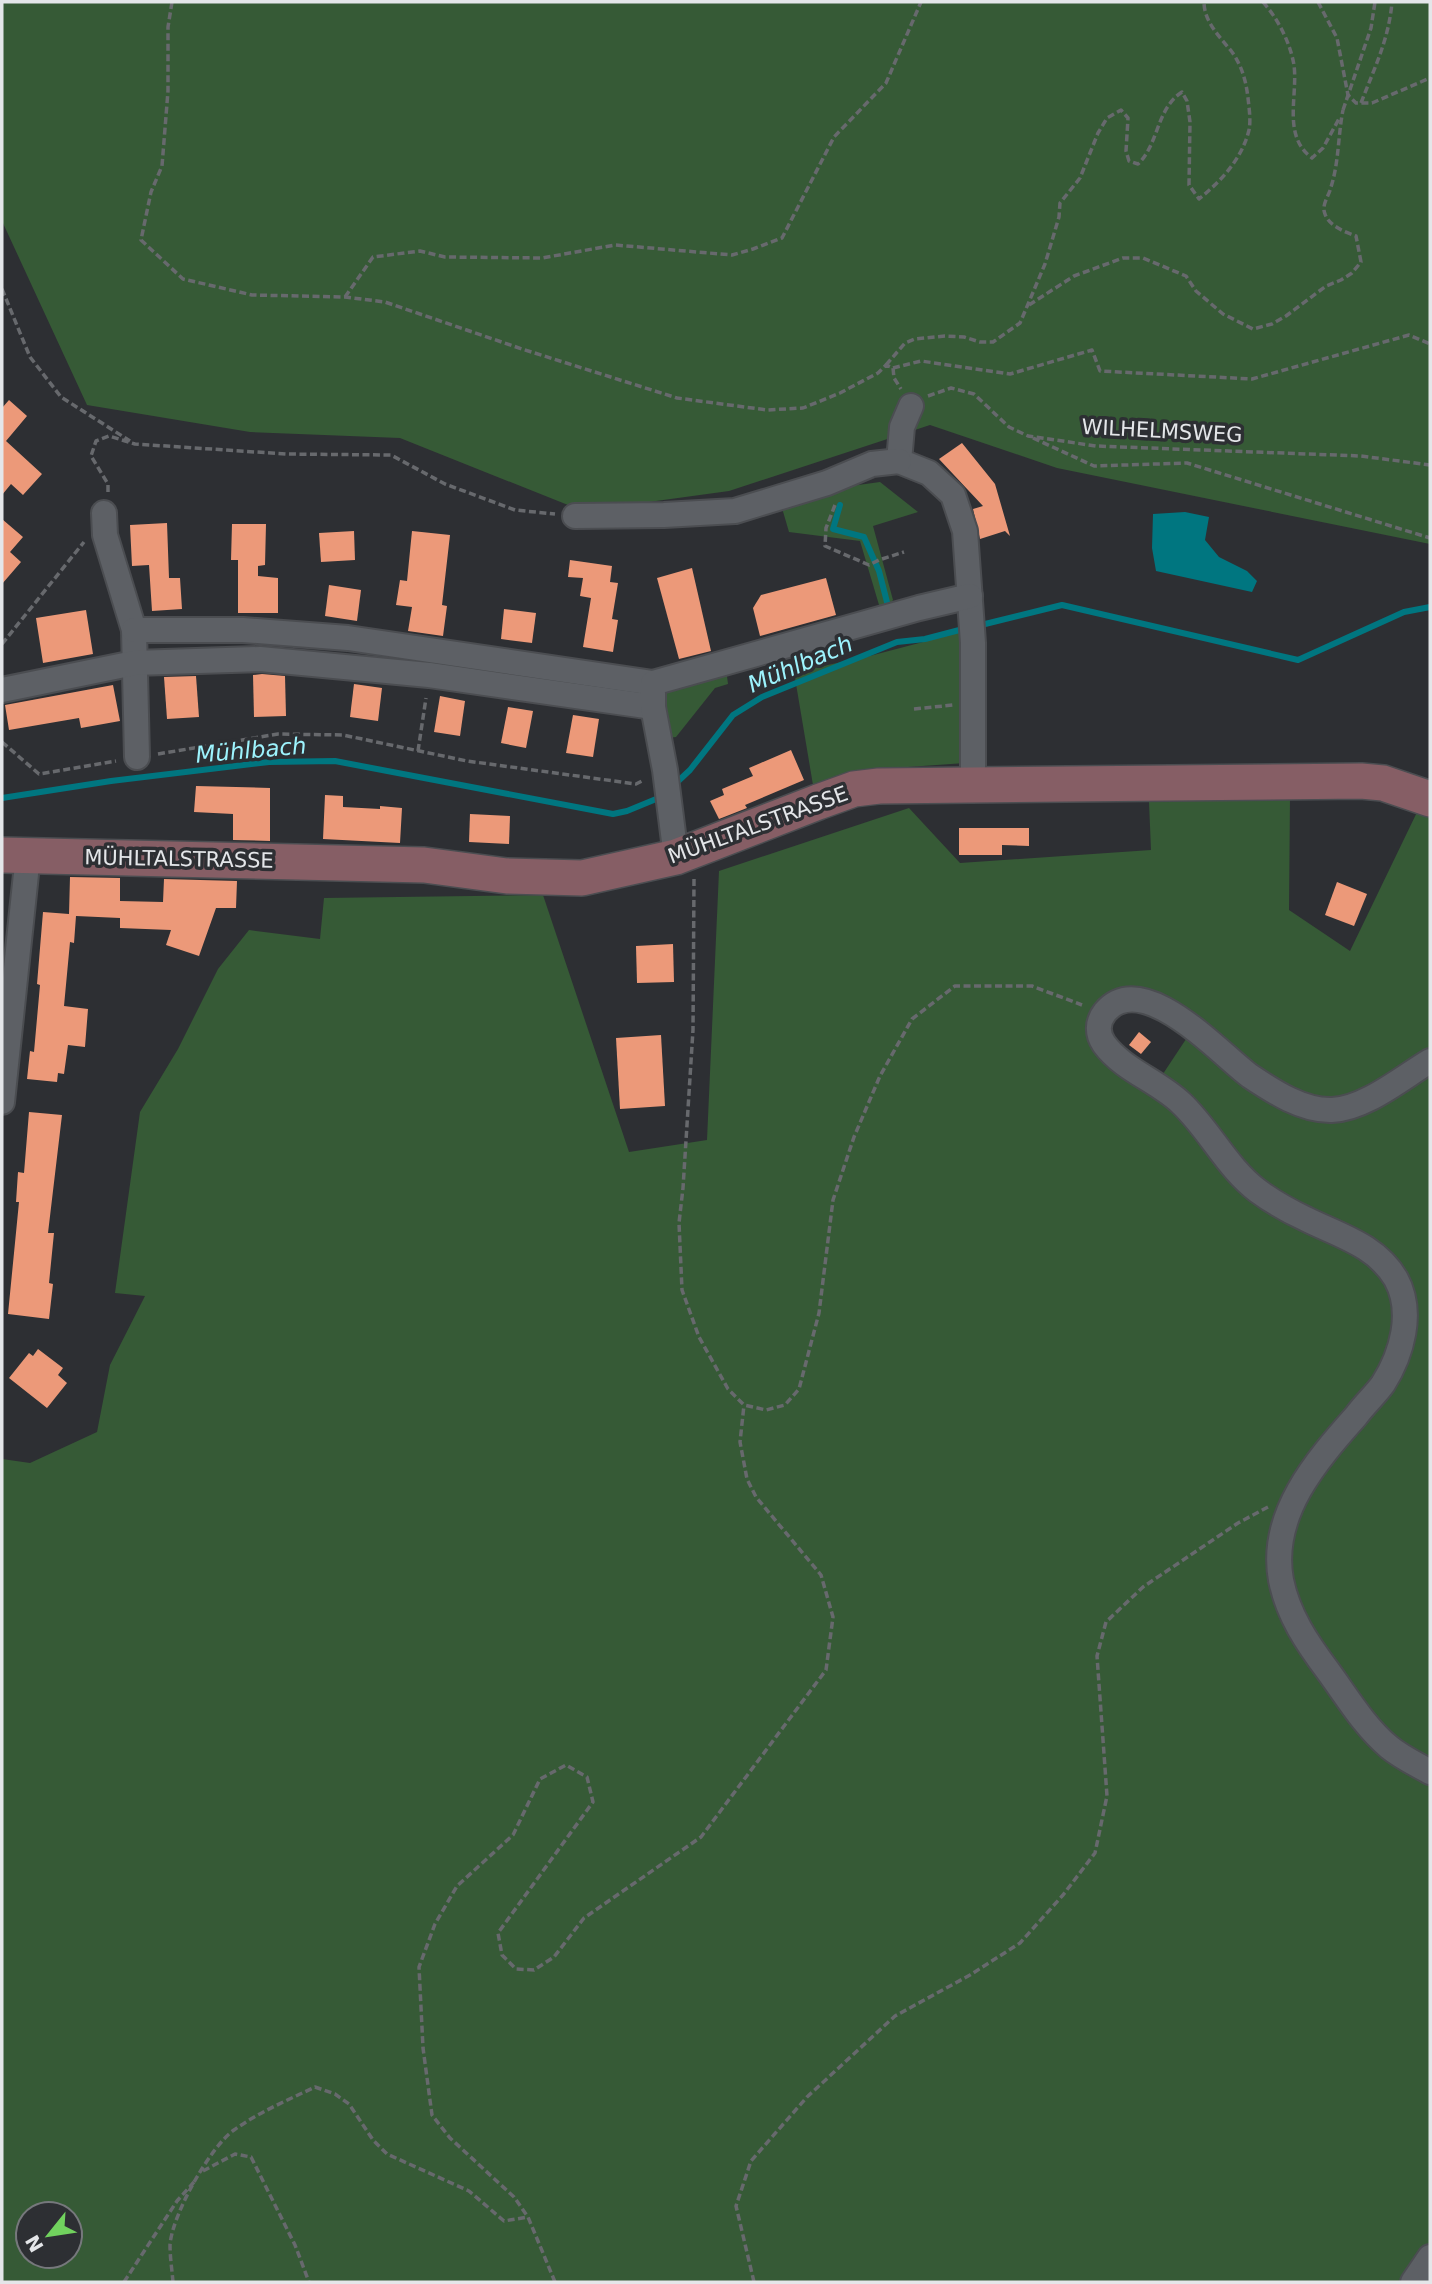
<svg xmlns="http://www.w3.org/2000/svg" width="1432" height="2284" font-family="'DejaVu Sans',sans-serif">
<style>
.green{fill:#365a36;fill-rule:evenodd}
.water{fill:#007680}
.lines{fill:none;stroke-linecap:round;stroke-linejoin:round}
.stream{stroke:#007680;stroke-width:6}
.building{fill:#ec9979}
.street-casing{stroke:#4b4d51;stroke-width:28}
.secondary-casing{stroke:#4b4d51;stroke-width:38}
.path{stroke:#67696d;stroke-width:3.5;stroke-dasharray:7 3.5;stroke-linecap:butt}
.street{stroke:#5d6065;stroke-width:24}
.secondary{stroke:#865e65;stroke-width:35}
.labels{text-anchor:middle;stroke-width:7;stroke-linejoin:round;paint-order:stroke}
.street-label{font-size:21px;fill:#e4e6e9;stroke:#2d2f33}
.water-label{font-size:23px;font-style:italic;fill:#9df3fd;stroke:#2d2f33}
</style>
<rect width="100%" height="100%" fill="#2d2f33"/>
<!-- green -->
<g class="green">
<path d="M 2,2 L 1430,2 L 1430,544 L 1057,468 L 930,425 L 729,491 L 583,511 L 400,438 L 250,432 L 87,405 L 2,221 Z"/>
<path d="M 880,482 L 918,512 L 873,526 L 893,600 L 882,615 L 860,541 L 789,532 L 782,508 L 822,490 Z"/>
<path d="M 961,632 L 965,763 L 851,771 L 813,785 L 794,672 L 866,657 Z"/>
<path d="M 726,669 L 728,684 L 715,688 L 676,737 L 668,738 L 663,685 Z"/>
<path d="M 1290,797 L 1289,910 L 1350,951 L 1420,806 L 1430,813 L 1430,2282 L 2,2282 L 2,1459 L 30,1463 L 97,1432 L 110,1365 L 145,1296 L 115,1293 L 140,1112 L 178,1049 L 218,969 L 249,930 L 320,939 L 324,898 L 543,895 L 629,1152 L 707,1140 L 719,871 L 909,808 L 960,863 L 1151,850 L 1149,802 ZM 1172,1003 L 1198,1021 L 1151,1092 L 1091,1018 ZM 28,2214 L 70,2214 L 70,2256 L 28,2256 Z"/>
</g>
<!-- water -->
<path class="water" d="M 1185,512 L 1209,517 L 1205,540 L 1219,557 L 1247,571 L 1257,581 L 1252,592 L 1156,571 L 1152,548 L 1153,514 Z"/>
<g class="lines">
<!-- stream -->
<g class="stream">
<path d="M 840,505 L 833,529 L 864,537 L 879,571 L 888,606 L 892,605"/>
<path d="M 977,626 L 1062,605 L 1298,660 L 1404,612 L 1430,607"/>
<path d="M 674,785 L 690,770 L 733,715 L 762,697 L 897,642 L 925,639 L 967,628"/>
<path d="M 2,798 L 111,781 L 269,762 L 335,761 L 613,814 L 627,811 L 661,797"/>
</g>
</g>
<!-- building -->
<g class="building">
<path d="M 9,400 L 27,416 L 6,441 L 42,474 L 23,495 L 11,484 L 2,495 L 2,408 Z"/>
<path d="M 962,443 L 995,484 L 1010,536 L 1005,531 L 980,539 L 973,509 L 983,506 L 939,459 Z"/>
<path d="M 2,519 L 23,537 L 10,552 L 21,562 L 2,584 Z"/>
<path d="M 167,523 L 169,578 L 180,578 L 182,609 L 152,611 L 149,565 L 132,566 L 130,525 Z"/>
<path d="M 232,524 L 266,524 L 265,565 L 258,566 L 258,576 L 278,578 L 278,613 L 238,613 L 238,560 L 231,560 Z"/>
<path d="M 354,531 L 355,560 L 321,562 L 319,533 Z"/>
<path d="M 412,531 L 450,535 L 442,605 L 447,606 L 443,636 L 408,631 L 412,607 L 396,605 L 400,580 L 407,581 Z"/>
<path d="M 570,560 L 612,566 L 610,582 L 618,583 L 612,619 L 618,620 L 613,652 L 583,647 L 591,598 L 580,596 L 583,578 L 568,577 Z"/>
<path d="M 692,568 L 711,651 L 679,659 L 657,578 Z"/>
<path d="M 826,578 L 836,615 L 760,636 L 753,608 L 761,595 Z"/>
<path d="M 329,585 L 361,590 L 357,621 L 325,616 Z"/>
<path d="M 504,609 L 536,613 L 532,643 L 501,639 Z"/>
<path d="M 86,610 L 93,654 L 43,663 L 36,618 Z"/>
<path d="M 262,674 L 285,676 L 286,716 L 254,717 L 253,675 Z"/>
<path d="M 196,676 L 199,717 L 167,719 L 164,677 Z"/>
<path d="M 354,684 L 382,688 L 378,721 L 350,717 Z"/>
<path d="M 113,685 L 120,721 L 81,728 L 79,718 L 9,730 L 5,705 Z"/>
<path d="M 440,696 L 465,701 L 460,736 L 434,732 Z"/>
<path d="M 508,707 L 533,711 L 526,748 L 501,743 Z"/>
<path d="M 573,715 L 599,719 L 593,757 L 566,753 Z"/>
<path d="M 791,750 L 804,780 L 745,805 L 747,808 L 719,819 L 710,801 L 724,795 L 722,789 L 753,776 L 749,768 Z"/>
<path d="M 196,786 L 270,788 L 270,841 L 233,840 L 233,814 L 194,812 Z"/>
<path d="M 325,795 L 343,796 L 343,807 L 380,809 L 380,806 L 402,808 L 400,843 L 323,839 Z"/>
<path d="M 470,814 L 510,816 L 509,844 L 469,842 Z"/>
<path d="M 959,828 L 1029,828 L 1029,846 L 1002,845 L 1002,855 L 959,855 Z"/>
<path d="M 70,877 L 120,878 L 120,901 L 163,902 L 164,879 L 237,881 L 236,908 L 216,908 L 199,956 L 166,945 L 171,930 L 120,928 L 120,918 L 76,916 L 74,943 L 70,942 L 64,1006 L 88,1009 L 85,1047 L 68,1045 L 64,1074 L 58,1073 L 57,1082 L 27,1079 L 30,1051 L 34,1052 L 40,985 L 37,984 L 43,912 L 69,914 Z"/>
<path d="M 1337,882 L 1367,894 L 1354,926 L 1325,915 Z"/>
<path d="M 673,944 L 674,982 L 637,983 L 636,946 Z"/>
<path d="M 1139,1032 L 1151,1042 L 1141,1054 L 1129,1045 Z"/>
<path d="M 661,1035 L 665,1106 L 620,1109 L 616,1038 Z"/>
<path d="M 29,1112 L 62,1115 L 48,1233 L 54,1233 L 49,1283 L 53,1284 L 49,1319 L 8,1314 L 19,1202 L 16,1202 L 18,1172 L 24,1173 Z"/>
<path d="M 38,1349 L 63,1368 L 58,1375 L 67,1383 L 47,1408 L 9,1378 L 29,1353 L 33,1356 Z"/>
</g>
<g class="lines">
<!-- street casing -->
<g class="street-casing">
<g id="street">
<path d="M 911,406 L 902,427 L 899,461 L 929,473 L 953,495 L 965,531 L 973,643 L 973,785"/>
<path d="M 104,513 L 105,535 L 134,630 L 137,757"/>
<path d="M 575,516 L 664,515 L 735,511 L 827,483 L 872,464 L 899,461"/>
<path d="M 134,630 L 243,630 L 348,638 L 653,683"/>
<path d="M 2,690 L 134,663 L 260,659 L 429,675 L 653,707"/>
<path d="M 676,857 L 665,770 L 653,707 L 653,683 L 919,608 L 970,596"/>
<path d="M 1430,1061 C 1403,1077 1365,1109 1332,1110 C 1303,1111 1274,1092 1250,1076 C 1221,1055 1143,967 1105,1012 C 1097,1022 1097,1034 1104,1044 C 1123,1070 1158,1081 1181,1103 C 1209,1129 1227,1168 1258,1191 C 1273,1202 1289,1211 1306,1219 C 1340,1236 1376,1245 1396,1279 C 1414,1312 1402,1354 1383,1384 C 1375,1395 1364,1405 1356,1416 C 1316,1461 1269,1515 1281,1580 C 1288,1615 1307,1643 1328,1671 C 1347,1697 1364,1726 1389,1747 C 1401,1757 1416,1764 1430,1772"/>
<path d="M 2,1102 L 28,855"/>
<path d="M 1413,2282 L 1430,2257"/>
</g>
</g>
<!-- secondary casing -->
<g class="secondary-casing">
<path id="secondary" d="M 2,855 L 424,865 L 507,876 L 582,878 L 676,857 L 818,802 L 854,789 L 879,786 L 1361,781 L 1383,783 L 1430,799"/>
</g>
<!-- path -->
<g class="path">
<path d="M 172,2 L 168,27 L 168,91 L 162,166 L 151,192 L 141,240 L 183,279 L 252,295 L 345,297 L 385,302 L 522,349 L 677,398 L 767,410 L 803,408 L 840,393 L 878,373 L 886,365 L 893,368 L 894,378 L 901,389"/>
<path d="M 1263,2 C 1278,19 1290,42 1294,65 C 1298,97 1282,136 1312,158 L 1323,148 L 1340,117"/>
<path d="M 1318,2 L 1337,38 L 1348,95 L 1356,103 L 1372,103 L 1430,78"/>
<path d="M 1361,103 C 1374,69 1389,39 1392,2"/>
<path d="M 1343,110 L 1371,28 L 1375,2"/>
<path d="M 2,289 L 30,357 L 61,397 L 130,441"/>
<path d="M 345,297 L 373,257 L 420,251 L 445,257 L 542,258 L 615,245 L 732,255 L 753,249 L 782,238 L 834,137 L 886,83 L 921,2"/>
<path d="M 1029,305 L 1074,276 L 1123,258 L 1143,258 L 1186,276 L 1196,291 L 1223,314 L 1253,329 L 1272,324 L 1286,316 L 1326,286 L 1341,280 L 1352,273 L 1361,262 L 1356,236 C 1345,232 1329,226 1325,214 C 1321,205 1329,196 1331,187 C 1339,162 1338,135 1343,110"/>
<path d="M 886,365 L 905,343 L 915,339 L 945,336 L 964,337 L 980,342 L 993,342 L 1020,323 L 1045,264 L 1059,217 L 1060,203 L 1080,178 L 1098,133 L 1107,118 L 1121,110 L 1128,118 L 1126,151 L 1129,161 L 1138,164 C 1159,144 1156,109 1182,92 L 1187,101 L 1190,122 L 1189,185 L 1199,199 C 1221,181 1242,159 1249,130 C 1251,121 1249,107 1248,98 C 1246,81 1242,66 1232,52 C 1220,37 1204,22 1204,2"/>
<path d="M 893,368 L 921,361 L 1010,374 L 1092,350 L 1100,371 L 1252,379 L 1409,335 L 1430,344"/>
<path d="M 928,396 L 951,388 L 974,394 L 1009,427 L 1028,436 L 1096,446 L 1361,456 L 1430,465"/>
<path d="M 1033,438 L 1094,466 L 1187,463 L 1430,538"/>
<path d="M 108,492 L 108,484 L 91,456 L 96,441 L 109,436 L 135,444 L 286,454 L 391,455 L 445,484 L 515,510 L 555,514"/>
<path d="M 835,505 L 826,528 L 825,546 L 869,565 L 879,560 L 904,552"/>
<path d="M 2,644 L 84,542"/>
<path d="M 914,709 L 953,705"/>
<path d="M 2,742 L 39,774 L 116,761"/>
<path d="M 418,751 L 426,698"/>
<path d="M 158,754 L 278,734 L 343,735 L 467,761 L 636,784 L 644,780"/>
<path d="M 694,879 L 693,1030 L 683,1188 L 679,1223 L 682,1290 L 699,1337 L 728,1389 L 744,1405 L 766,1410 L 785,1405 L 799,1389 L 819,1313 L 833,1200 L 854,1137 L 880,1076 L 912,1019 L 955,986 L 1032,986 L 1082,1005"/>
<path d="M 203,2171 L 235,2154 L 251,2157 L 295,2245 L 309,2282"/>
<path d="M 124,2282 L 177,2201 L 194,2182"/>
<path d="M 173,2282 C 172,2270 170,2257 170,2245 C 172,2215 210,2147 234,2130 C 259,2112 288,2100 315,2087 L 335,2094 L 349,2104 L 373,2140 L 387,2154 L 469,2191 L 504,2221 L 528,2217"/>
<path d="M 555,2282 L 528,2217 L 514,2197 L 450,2138 L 432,2115 L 423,2048 L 419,1967 L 435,1924 L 457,1886 L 513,1835 L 540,1779 L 566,1765 L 587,1777 L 593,1802 L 498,1933 L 502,1955 L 516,1969 L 534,1970 L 554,1957 L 584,1918 L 701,1837 L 826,1670 L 833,1617 L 821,1575 L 756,1497 L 747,1479 L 740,1442 L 744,1405"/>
<path d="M 754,2282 L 736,2206 L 751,2161 L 807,2097 L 895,2016 L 970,1975 L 1020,1943 L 1063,1895 L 1095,1853 L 1107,1796 L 1097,1656 L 1106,1622 L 1143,1587 L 1238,1523 L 1268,1507"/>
</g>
<!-- street -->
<use href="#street" class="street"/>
<!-- secondary -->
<use href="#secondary" class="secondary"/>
</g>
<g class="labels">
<!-- street labels -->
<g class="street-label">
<text transform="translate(1162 431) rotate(3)" y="7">WILHELMSWEG</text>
<text transform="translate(758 825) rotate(-20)" y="7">MÜHLTALSTRASSE</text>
<text transform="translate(179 859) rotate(1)" y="7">MÜHLTALSTRASSE</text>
</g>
<!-- water labels -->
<g class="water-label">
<text transform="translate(800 664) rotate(-23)" y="8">Mühlbach</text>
<text transform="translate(251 750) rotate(-5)" y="8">Mühlbach</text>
</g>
</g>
<!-- border -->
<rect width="1432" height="2284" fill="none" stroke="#e4e6e9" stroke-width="7"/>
<!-- north arrow -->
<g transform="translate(49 2235) rotate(240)"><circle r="33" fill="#2d2f33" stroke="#76787c" stroke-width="2"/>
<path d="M0-5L12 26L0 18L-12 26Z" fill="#71d25e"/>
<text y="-10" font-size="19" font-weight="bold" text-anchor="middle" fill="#e4e6e9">N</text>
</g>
</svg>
